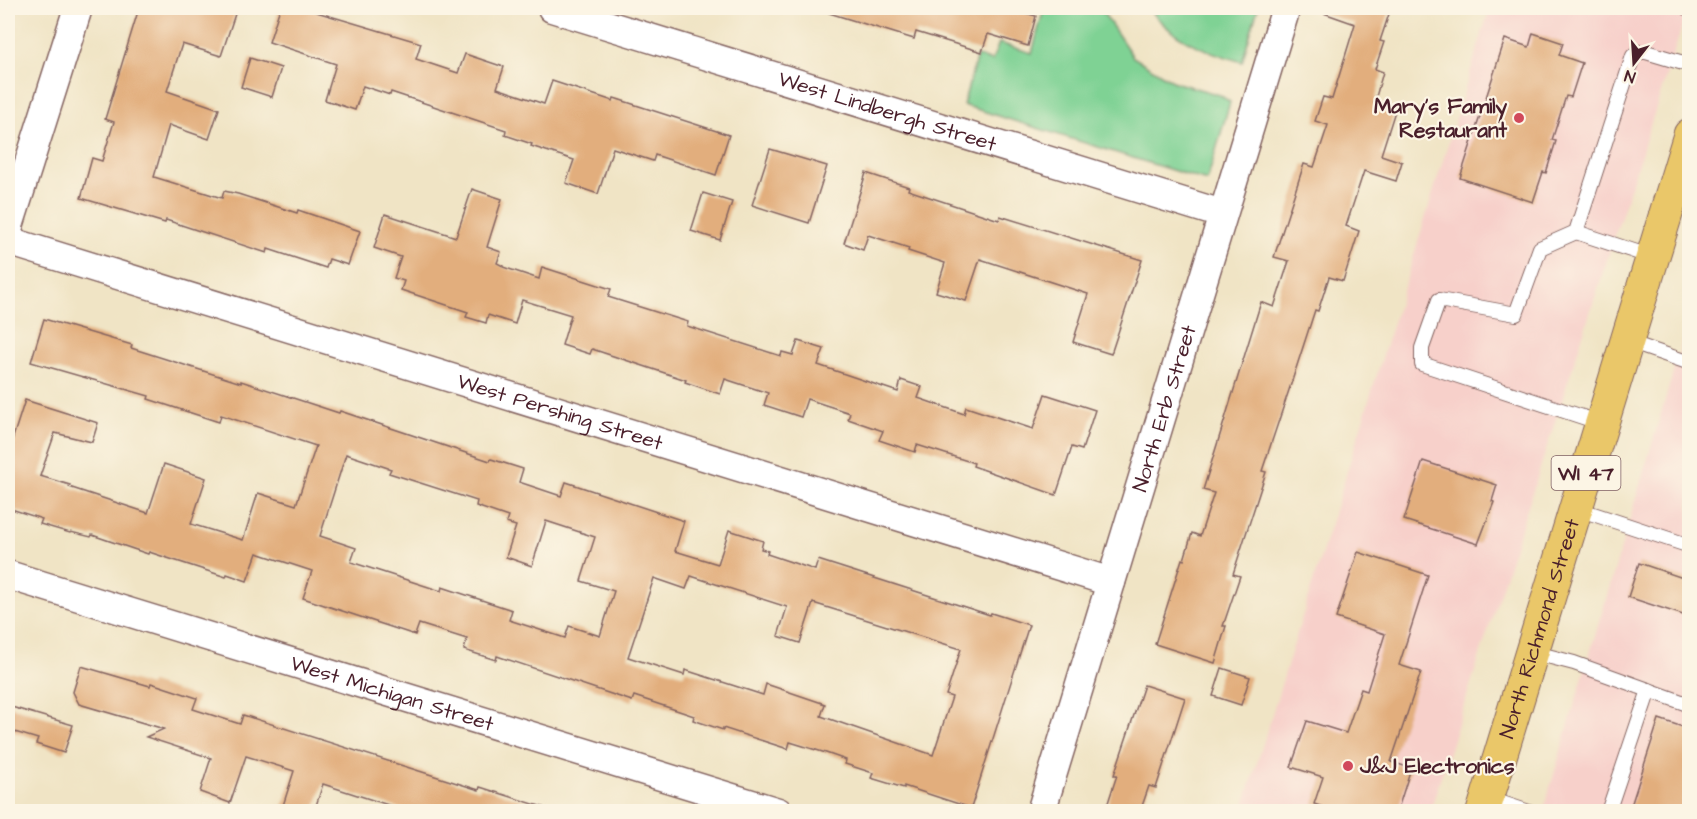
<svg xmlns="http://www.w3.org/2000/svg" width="1697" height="819" font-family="'Architects Daughter',sans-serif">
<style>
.built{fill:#f7d0ca}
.green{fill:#7fd294;stroke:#647860;stroke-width:1.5}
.building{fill:#e2ae7d;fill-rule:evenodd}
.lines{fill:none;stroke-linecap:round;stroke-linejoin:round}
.service-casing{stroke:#846461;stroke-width:16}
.minor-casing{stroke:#846461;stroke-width:31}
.primary-casing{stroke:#846461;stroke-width:35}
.service{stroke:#fff;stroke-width:14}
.minor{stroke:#fff;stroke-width:28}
.primary{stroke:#eac769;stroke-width:33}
.poi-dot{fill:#d1495b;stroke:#fcf5e5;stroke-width:2}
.labels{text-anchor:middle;stroke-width:4.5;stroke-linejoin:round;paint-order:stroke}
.shield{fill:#fcf5e5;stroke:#7f5f63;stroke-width:1.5}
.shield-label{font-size:20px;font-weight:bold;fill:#4a1f2b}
.poi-label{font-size:21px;font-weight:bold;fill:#4a1f2b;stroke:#fcf5e5;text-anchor:end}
.street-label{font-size:21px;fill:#4a1f2b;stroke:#fcf5e5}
</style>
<rect width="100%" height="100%" fill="#fcf5e5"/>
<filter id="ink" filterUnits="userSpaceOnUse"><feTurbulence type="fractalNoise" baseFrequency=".0167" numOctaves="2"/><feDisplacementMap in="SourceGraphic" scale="12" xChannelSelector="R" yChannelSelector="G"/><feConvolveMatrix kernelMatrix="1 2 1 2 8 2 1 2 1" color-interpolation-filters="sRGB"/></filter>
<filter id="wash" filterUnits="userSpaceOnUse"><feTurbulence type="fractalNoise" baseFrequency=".008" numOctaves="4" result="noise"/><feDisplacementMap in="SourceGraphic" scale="24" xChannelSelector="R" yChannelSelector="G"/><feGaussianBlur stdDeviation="1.35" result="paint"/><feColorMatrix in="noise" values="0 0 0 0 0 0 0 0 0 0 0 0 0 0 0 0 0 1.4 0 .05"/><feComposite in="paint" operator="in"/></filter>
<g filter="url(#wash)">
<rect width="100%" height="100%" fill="#f0e4c5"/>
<!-- built -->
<g class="built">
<path d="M 1490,8 L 1688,8 L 1430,811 L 1242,812 Z"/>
<path d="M 1689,319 L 1689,811 L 1543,811 Z"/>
</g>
<!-- green -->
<g class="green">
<path d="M 1044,8 L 1100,8 L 1133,57 L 1174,82 L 1220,95 L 1230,102 L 1207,181 L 963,105 L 977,56 L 992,61 L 999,43 L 1032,53 Z"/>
<path d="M 1149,8 L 1258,8 L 1242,62 C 1206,51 1172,40 1149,8 Z"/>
</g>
<g id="blocks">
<!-- building -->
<g class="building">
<path d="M 139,8 L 237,8 L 221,56 L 182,44 L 167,91 L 219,109 L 209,139 L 169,125 L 154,177 L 222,198 L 224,191 L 238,194 L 297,213 L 298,210 L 360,231 L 348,265 L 329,259 L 326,268 L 268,249 L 267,253 L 166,220 L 165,223 L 81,198 L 92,158 L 102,161 L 114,122 L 105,119 Z"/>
<path d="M 280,8 L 303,8 L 421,43 L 416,59 L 458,73 L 465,54 L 504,67 L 497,88 L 544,104 L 552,81 L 613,101 L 614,98 L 729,135 L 716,175 L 655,155 L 653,161 L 613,148 L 598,194 L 566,183 L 574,160 L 531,146 L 532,144 L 505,135 L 506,130 L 391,92 L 390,95 L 363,86 L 355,110 L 325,100 L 336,64 L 269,42 Z"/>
<path d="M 830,8 L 1006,8 L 1036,16 L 1028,46 L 988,34 L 982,52 L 916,32 L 914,39 L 829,13 Z"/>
<path d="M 1319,8 L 1391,8 L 1380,41 L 1384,42 L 1375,69 L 1383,72 L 1374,104 L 1395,111 L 1381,155 L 1402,162 L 1396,181 L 1364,171 L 1346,226 L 1359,231 L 1343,281 L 1329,277 L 1318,311 L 1315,310 L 1291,384 L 1262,471 L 1266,472 L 1233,574 L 1240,576 L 1223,626 L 1226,626 L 1215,663 L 1155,644 L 1182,559 L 1184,560 L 1192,533 L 1200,536 L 1214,493 L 1203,490 L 1261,302 L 1274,307 L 1289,261 L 1274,257 L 1304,164 L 1314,167 L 1328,125 L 1315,121 L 1323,97 L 1332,99 L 1355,24 L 1318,11 Z"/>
<path d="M 1533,33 L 1563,43 L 1559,55 L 1582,63 L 1571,97 L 1566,96 L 1552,140 L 1556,141 L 1546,173 L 1543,172 L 1533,202 L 1460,178 L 1505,39 L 1529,47 Z"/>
<path d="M 250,58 L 281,68 L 272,97 L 241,87 Z"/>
<path d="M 770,149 L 827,166 L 809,223 L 752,205 Z"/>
<path d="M 866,173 L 909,187 L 908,190 L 999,220 L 1000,216 L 1142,260 L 1111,354 L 1073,342 L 1088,294 L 980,259 L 966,301 L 936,292 L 945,263 L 908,251 L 909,248 L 868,235 L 863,250 L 844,243 Z"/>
<path d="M 472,189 L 502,199 L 487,247 L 501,252 L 497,263 L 503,266 L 503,267 L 539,279 L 542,267 L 611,289 L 608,297 L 688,322 L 687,326 L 781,356 L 782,352 L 793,355 L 798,341 L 824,349 L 818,365 L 898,392 L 901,380 L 922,387 L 918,398 L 964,414 L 966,407 L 1033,429 L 1045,394 L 1095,410 L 1082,450 L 1072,447 L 1056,495 L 973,466 L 974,463 L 917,445 L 915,452 L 879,440 L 883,431 L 848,419 L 850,413 L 807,399 L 801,417 L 764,405 L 768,393 L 725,379 L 720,394 L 685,382 L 686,380 L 592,349 L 590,354 L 562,345 L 571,315 L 522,300 L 515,324 L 488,315 L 486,323 L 466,317 L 468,312 L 401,290 L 404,281 L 394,278 L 401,257 L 374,248 L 385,214 L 456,237 Z"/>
<path d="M 703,193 L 732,202 L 720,240 L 691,231 Z"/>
<path d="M 44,319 L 132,345 L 131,348 L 241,383 L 241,381 L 339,413 L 340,411 L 490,461 L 491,459 L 523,469 L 519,482 L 561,496 L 566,482 L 684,521 L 675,551 L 718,564 L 729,530 L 763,541 L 761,549 L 768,551 L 767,554 L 815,570 L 818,560 L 990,615 L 991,613 L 1029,625 L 971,808 L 904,786 L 904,788 L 871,778 L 873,773 L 845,764 L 846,760 L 826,753 L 790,742 L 788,749 L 723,728 L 723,730 L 693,720 L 694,716 L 634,696 L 632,701 L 497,656 L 496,660 L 464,650 L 467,639 L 419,624 L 415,635 L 303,598 L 312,571 L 257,553 L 247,581 L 227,574 L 226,577 L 149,552 L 148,554 L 92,535 L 91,537 L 71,532 L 70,533 L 40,524 L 42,519 L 8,508 L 8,453 L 25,400 L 98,423 L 92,442 L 55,433 L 40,476 L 70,485 L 69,487 L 148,513 L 164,464 L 206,478 L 191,524 L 243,540 L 258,493 L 296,505 L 316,446 L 221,415 L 219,422 L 148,399 L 149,396 L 31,362 ZM 346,454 L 391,469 L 389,473 L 477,501 L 476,506 L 508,517 L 506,523 L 516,526 L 506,557 L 532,566 L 546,521 L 595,537 L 581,581 L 614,591 L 600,636 L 569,626 L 565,638 L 509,620 L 512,610 L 442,587 L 441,591 L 351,562 L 356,548 L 320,536 ZM 691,576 L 787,607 L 778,636 L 800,643 L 813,603 L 961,649 L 946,695 L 952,697 L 933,755 L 821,716 L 825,704 L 766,684 L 763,695 L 685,670 L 684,675 L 628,657 L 654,578 L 686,589 Z"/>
<path d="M 1423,461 L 1497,485 L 1492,501 L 1494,502 L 1478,544 L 1404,520 Z"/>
<path d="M 1358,552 L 1428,575 L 1399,665 L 1421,672 L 1391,762 L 1411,768 L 1397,812 L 1338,812 L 1314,804 L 1323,777 L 1291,767 L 1307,721 L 1346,733 L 1361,689 L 1367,691 L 1385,634 L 1336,618 Z"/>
<path d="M 1639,563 L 1689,580 L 1689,617 L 1628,597 Z"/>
<path d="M 81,666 L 150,686 L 151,683 L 197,698 L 193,709 L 240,724 L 243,715 L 479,790 L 480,787 L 543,807 L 542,812 L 410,812 L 323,784 L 314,812 L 281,812 L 294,771 L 246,756 L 230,803 L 200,792 L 211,758 L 146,737 L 164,729 L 79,704 L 73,692 Z"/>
<path d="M 1222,668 L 1250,677 L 1241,705 L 1213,696 Z"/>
<path d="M 1144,685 L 1185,698 L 1156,788 L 1149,786 L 1140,812 L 1105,812 L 1117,775 L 1114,775 Z"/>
<path d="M 8,706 L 73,725 L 64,753 L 36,744 L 38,739 L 8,730 Z"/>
<path d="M 1659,719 L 1689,729 L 1689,812 L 1629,812 Z"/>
</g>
</g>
</g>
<g filter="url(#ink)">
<use href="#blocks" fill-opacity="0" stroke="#846461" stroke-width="1.5"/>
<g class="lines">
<!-- service casing -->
<g class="service-casing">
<g id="service">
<path d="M 1687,8 L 1690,8"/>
<path d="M 1576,232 L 1652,257"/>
<path d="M 1626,341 L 1690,363"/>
<path d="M 1601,423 L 1422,364 L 1422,348 L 1439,300 L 1516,314 L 1540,248 L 1576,232 L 1633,56 L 1638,52 L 1646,52 L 1690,65"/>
<path d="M 1575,508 L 1690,546"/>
<path d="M 1532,652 L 1574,663 L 1690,705"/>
<path d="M 1487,798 L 1529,812"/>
<path d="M 1608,812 L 1649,690"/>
</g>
</g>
<!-- minor casing -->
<g class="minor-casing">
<g id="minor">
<path id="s1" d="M 552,8 L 1222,214"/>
<path d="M 8,229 L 78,8"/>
<path id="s2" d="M 8,241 L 1111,582"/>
<path id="s3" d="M 8,575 L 778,812"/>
<path id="s4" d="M 1041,812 L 1286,8"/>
</g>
</g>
<!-- primary casing -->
<g class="primary-casing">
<g id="primary">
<path id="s5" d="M 1483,812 L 1690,135"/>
</g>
</g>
<!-- service -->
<use href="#service" class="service"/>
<!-- minor -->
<use href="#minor" class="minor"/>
<!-- primary -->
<use href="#primary" class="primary"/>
</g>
</g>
<!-- markers -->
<g class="poi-dot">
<circle cx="1519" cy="118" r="6"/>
<circle cx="1348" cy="766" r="6"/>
</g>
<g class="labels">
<!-- shield labels -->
<rect class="shield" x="1551.5" y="456" width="69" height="34" rx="4.5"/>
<g class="shield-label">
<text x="1586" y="480">WI 47</text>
</g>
<!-- poi labels -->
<g class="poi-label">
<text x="1507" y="113">Mary's Family<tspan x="1507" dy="24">Restaurant</tspan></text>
<text x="1360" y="773" text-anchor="start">J&amp;J Electronics</text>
</g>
<!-- street labels -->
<g class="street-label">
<text dy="7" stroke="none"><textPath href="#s1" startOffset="351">West Lindbergh Street</textPath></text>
<text dy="7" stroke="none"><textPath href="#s4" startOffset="422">North Erb Street</textPath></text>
<text dy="7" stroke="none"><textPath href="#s2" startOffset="578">West Pershing Street</textPath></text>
<text dy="7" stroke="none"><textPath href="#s5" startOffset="192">North Richmond Street</textPath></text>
<text dy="7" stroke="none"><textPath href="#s3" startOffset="402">West Michigan Street</textPath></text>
</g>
</g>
<!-- margin -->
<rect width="1697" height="819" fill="none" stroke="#fcf5e5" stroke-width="30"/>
<!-- north arrow -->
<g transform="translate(1634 63) rotate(197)" stroke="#fcf5e5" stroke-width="4.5" paint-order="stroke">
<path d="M0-4.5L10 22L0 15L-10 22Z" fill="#4a1f2b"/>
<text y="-9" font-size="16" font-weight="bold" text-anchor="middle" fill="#4a1f2b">N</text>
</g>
</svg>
